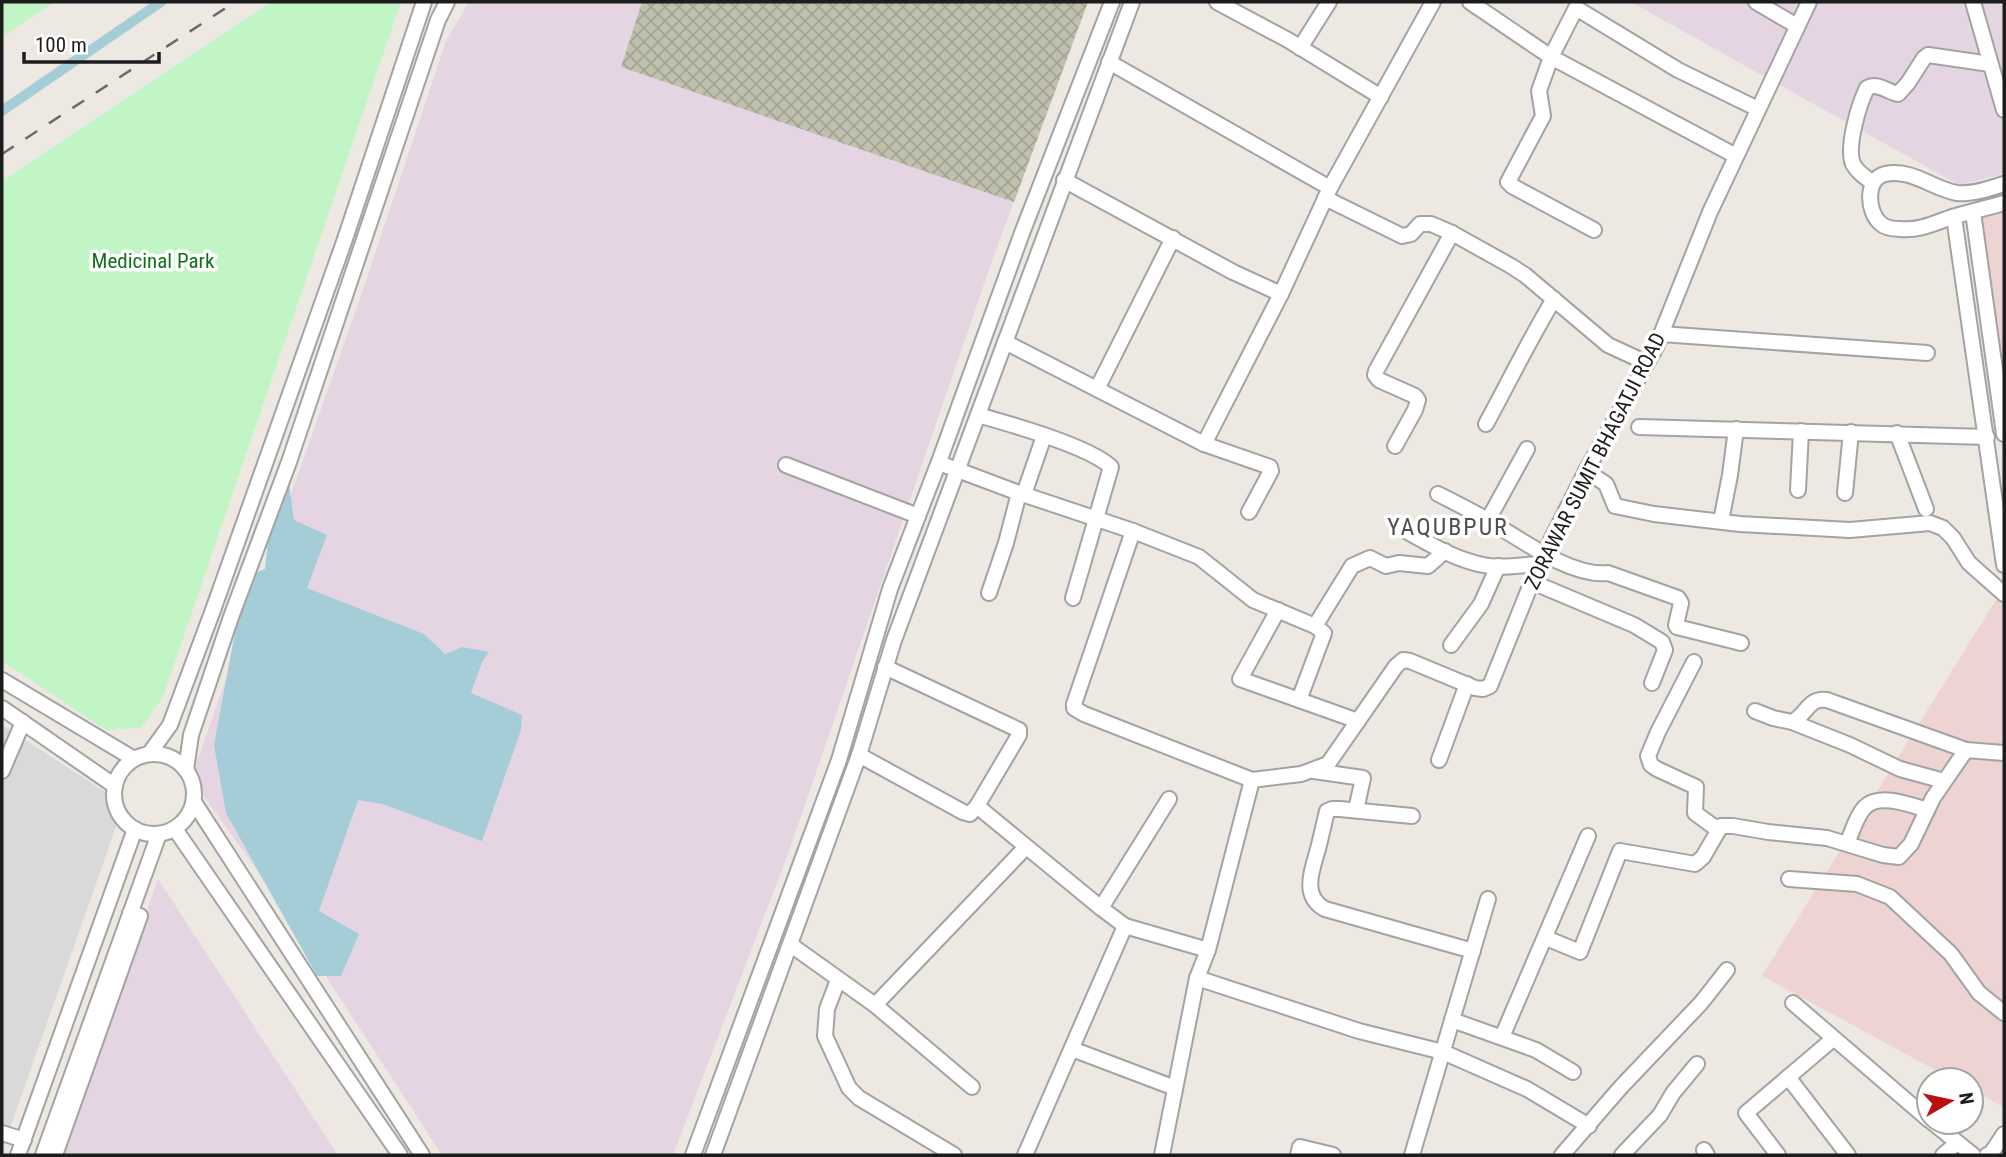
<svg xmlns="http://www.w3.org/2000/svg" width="2006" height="1157" font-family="'Roboto Condensed',sans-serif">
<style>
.residential{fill:#dad9d9}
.commercial{fill:#edd3d2}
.industrial{fill:#e5d5e2}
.construction{fill:url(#construction-cross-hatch)}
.park{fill:#c1f5c5}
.water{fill:#a5cdd7}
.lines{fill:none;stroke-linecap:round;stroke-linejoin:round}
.canal{stroke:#a5cdd7;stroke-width:10}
.minor-casing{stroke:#a3a3a3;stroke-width:18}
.minor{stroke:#fff;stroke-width:14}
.rail{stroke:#6a6a6a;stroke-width:2.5;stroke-dasharray:14 14;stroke-linecap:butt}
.labels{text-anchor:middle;stroke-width:7;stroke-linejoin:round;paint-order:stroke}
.park-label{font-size:21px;fill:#13711a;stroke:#fff}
.street-label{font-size:21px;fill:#1c1c1c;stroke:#fff}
.quarter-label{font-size:24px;letter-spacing:2px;fill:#4f4f4f;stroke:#fff}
</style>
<defs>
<pattern id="construction-cross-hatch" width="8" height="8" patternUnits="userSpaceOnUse" patternTransform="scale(1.75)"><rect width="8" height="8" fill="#c0c0ae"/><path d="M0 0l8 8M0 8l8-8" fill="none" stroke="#a4a495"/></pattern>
</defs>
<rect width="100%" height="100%" fill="#ede9e2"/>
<!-- residential -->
<path class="residential" d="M 2,725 L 124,804 L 2,1151 Z"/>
<!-- commercial -->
<g class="commercial">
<path d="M 2004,210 L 2004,469 L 1979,216 Z"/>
<path d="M 2004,587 L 2004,1107 L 1971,1089 L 1971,1080 L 1954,1080 L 1762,976 Z"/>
</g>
<!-- industrial -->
<g class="industrial">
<path d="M 469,2 L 1088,2 L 991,264 L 788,854 L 673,1155 L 442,1155 L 256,869 L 203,795 L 189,784 L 364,287 L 446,41 Z"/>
<path d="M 1631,2 L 2004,2 L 2004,174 L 1959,185 Z"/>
<path d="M 158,879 L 338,1155 L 61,1155 Z"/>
</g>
<!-- construction -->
<path class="construction" d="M 642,2 L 1088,2 L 1014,202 L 621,67 Z"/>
<!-- park -->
<g class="park">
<path d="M 2,2 L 54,2 L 2,37 Z"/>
<path d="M 271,2 L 401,2 L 163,697 L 141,728 L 106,730 L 2,661 L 2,181 Z"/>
</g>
<!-- water -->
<path class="water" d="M 289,484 L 294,520 L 327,535 L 307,588 L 424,634 L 445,654 L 462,647 L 489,652 L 482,662 L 471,693 L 522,715 L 521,730 L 482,841 L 383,804 L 358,800 L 319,911 L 359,934 L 341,976 L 317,976 L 226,813 L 214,745 L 235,632 L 253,574 L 265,569 L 271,511 Z"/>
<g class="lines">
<!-- canal -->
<path class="canal" d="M 2,111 L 161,2"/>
<!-- minor casing -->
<g class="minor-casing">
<g id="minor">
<path d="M 1217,2 L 1288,40 L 1381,97"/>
<path d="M 1470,2 L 1551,57 L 1736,156"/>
<path d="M 1756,2 L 1797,26"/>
<path d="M 1973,2 L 2004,110"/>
<path d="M 1300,48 L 1329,2"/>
<path d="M 1109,62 L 1330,188"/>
<path d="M 1064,180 L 1233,272 L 1281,294"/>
<path d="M 1873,183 C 1865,177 1858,173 1853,164 C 1846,147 1859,104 1867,88 C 1877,82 1888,92 1898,94 L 1908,83 L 1924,58 L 1928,55 L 1990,64"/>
<path d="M 2004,184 C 1990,188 1972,195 1957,193 C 1933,189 1911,168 1885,174 C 1865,179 1867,211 1880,223 C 1885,228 1894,229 1900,229 C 1919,231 1935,223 1952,217 C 1969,212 1987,208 2004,203"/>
<path d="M 1325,198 L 1402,236 L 1411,234 L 1420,224 L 1431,224 L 1452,233 L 1511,266 L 1525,275 L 1608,345 L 1647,363"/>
<path d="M 1973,212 L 2004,434"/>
<path d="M 1954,217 L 2004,565"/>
<path d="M 1594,230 L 1512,186 L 1508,182 L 1543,116 L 1539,91 L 1551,57 L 1576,8 L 1678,70 L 1758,109"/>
<path d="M 1661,334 L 1927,353"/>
<path d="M 1005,342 L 1204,444 L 1270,467 L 1271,471 L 1249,512"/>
<path d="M 1097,389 L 1173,238"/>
<path d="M 978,415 C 1010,424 1089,446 1111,467 L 1073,598"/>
<path d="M 1486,424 C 1509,382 1529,340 1554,299"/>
<path d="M 1639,427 L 1987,437"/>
<path d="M 1897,433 L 1926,509"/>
<path d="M 1204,444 L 1281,294 L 1330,188 L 1433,2"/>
<path d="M 1395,446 L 1415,410 L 1418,400 L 1415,396 L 1379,380 L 1375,375 L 1376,371 L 1452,233"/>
<path d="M 939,463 L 1019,493 L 1133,531 L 1199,557 L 1253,600 L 1315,626 L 1352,566 L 1370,558 L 1386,566 L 1399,563 L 1428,566 L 1445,551"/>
<path d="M 786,465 L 918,516"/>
<path d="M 1586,471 L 1606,484 L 1615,506 L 1654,514 L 1740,524 L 1850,530 L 1930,523 L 1943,528 L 1953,538 L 1969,563 L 2004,594"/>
<path d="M 1798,490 L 1801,431"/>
<path d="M 1845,493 L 1851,432"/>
<path d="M 1024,494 L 1044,436"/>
<path d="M 1438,494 C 1456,503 1474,512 1491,522 C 1522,540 1571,577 1608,573 L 1678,598 L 1681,603 L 1676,625 L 1677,627 L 1741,643"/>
<path d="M 1488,520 L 1527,449"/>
<path d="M 1721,521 L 1730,475 L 1736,429"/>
<path d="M 1397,526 C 1424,541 1453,559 1483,565 C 1501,569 1521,565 1539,564"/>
<path d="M 1133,531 L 1074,704 L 1074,708 L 1084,714 L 1252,780 L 1301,774 L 1328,764 L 1396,666 L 1403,660 L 1410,661 L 1475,688 L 1483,689 L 1490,686 L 1539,564 L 1586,471 L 1656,347 L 1710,212 L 1809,2"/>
<path d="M 1532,582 L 1634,625 L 1662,642 L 1665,650 L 1652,683"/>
<path d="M 989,593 L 1006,543 L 1019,493"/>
<path d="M 1278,610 L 1240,679 L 1358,721"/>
<path d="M 1451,645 L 1481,604 L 1498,566"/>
<path d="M 1694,662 L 1658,732 L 1648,756 L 1651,765 L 1657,769 L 1696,787 L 1695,813 L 1717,829"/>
<path d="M 885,667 L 1019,730 L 1019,735 L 977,806"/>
<path d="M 2,680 L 134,759"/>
<path d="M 1299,700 L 1324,633 L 1315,626"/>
<path d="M 2,708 L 115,786"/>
<path d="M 1755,711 L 1773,718 L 1792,722 C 1807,715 1808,697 1827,700 L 1966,750 L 2004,753"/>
<path d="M 1792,722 L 1850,745 L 1900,769 L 1944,781"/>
<circle cx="154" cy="794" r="40"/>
<path d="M 149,754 L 170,725 L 213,610 L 345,239 L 424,2"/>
<path d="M 859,755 L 963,812 L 970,814 L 977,806 L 1101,908 L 1169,799"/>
<path d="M 1439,760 L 1467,684"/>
<path d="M 186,770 L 191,735 L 231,617 L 289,462 L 438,20 L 447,2"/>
<path d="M 2,771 L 23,722"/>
<path d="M 1314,771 L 1363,778 L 1356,810"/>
<path d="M 194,802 L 422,1155"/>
<path d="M 1412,816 L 1340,809 L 1332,809 L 1327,811 C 1324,824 1321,837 1318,849 C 1312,870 1301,896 1325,909 L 1473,951"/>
<path d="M 175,829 L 400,1155"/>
<path d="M 1847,843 C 1852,833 1856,817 1864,808 C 1878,792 1911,805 1927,810"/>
<path d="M 1789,879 L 1857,884 L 1890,897 L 1951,954 L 1979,993 L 2004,1013"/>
<path d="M 1125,926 L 1208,950"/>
<path d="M 1546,938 L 1580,952 L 1620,851 L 1695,864 L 1703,857 L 1721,826 L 1733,826 L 1768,832 L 1827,838 L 1883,855 L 1899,857 L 1911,844 L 1933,798 L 1966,750"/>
<path d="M 791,945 L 875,1005 L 972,1087"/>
<path d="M 1197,978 L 1359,1031 L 1443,1052 L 1527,1089 L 1589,1126"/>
<path d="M 838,980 L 827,1009 L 825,1036 L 849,1088 L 859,1098 L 954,1155"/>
<path d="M 1793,1003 L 1929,1120"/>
<path d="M 875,1005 L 1026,847"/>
<path d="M 1452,1020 L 1536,1050 L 1573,1072"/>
<path d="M 1502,1037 L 1588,836"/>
<path d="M 1072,1049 L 1175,1088"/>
<path d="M 1788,1077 L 1848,1155"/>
<path d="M 1932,1122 L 1973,1155"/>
<path d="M 2,1133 L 24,1140"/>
<path d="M 1704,1150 L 1707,1155"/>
<path d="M 18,1155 L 135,829"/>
<path d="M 43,1155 L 159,834"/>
<path d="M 55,1155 L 140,916 L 130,913"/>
<path d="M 693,1155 L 839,760 L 890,589 L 940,459 L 1022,233 L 1112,2"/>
<path d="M 713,1155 L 859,755 L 894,640 L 1132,2"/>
<path d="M 1025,1155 L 1125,926 L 1101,908"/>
<path d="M 1162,1155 L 1197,978 L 1208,950 L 1252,780"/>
<path d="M 1298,1155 L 1300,1147 L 1333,1155"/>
<path d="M 1412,1155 L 1488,899"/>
<path d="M 1562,1155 L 1621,1087 L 1701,1003 L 1727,970"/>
<path d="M 1622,1155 L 1660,1115 L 1673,1093 L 1697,1064"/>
<path d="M 1778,1155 L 1746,1113 L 1833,1039"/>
<path d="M 1943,1155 L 1957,1143"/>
<path d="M 1987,1155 L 1990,1155 L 2004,1134"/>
</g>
</g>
<!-- minor -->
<use href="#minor" class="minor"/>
<!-- rail -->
<path class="rail" d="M 2,154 L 235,2"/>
</g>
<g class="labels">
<!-- park labels -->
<g class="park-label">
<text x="153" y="268">Medicinal Park</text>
</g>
<!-- street labels -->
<g class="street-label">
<text transform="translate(1595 461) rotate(-63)" y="7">ZORAWAR SUMIT BHAGATJI ROAD</text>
</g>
<!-- quarter labels -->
<g class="quarter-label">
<text x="1448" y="535">YAQUBPUR</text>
</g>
</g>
<!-- border -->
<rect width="2006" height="1157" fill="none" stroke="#1c1c1c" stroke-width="7"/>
<!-- north arrow -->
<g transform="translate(1950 1101) rotate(81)"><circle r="33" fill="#ffffff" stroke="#a4a4a4" stroke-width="2"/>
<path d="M0-5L12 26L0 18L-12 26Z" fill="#b90f11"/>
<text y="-10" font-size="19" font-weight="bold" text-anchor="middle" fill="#1c1c1c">N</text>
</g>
<!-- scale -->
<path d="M24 52v10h135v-10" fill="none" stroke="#1c1c1c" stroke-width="3.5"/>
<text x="35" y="52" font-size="21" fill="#1c1c1c" stroke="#ffffff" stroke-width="5" paint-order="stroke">100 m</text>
</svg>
